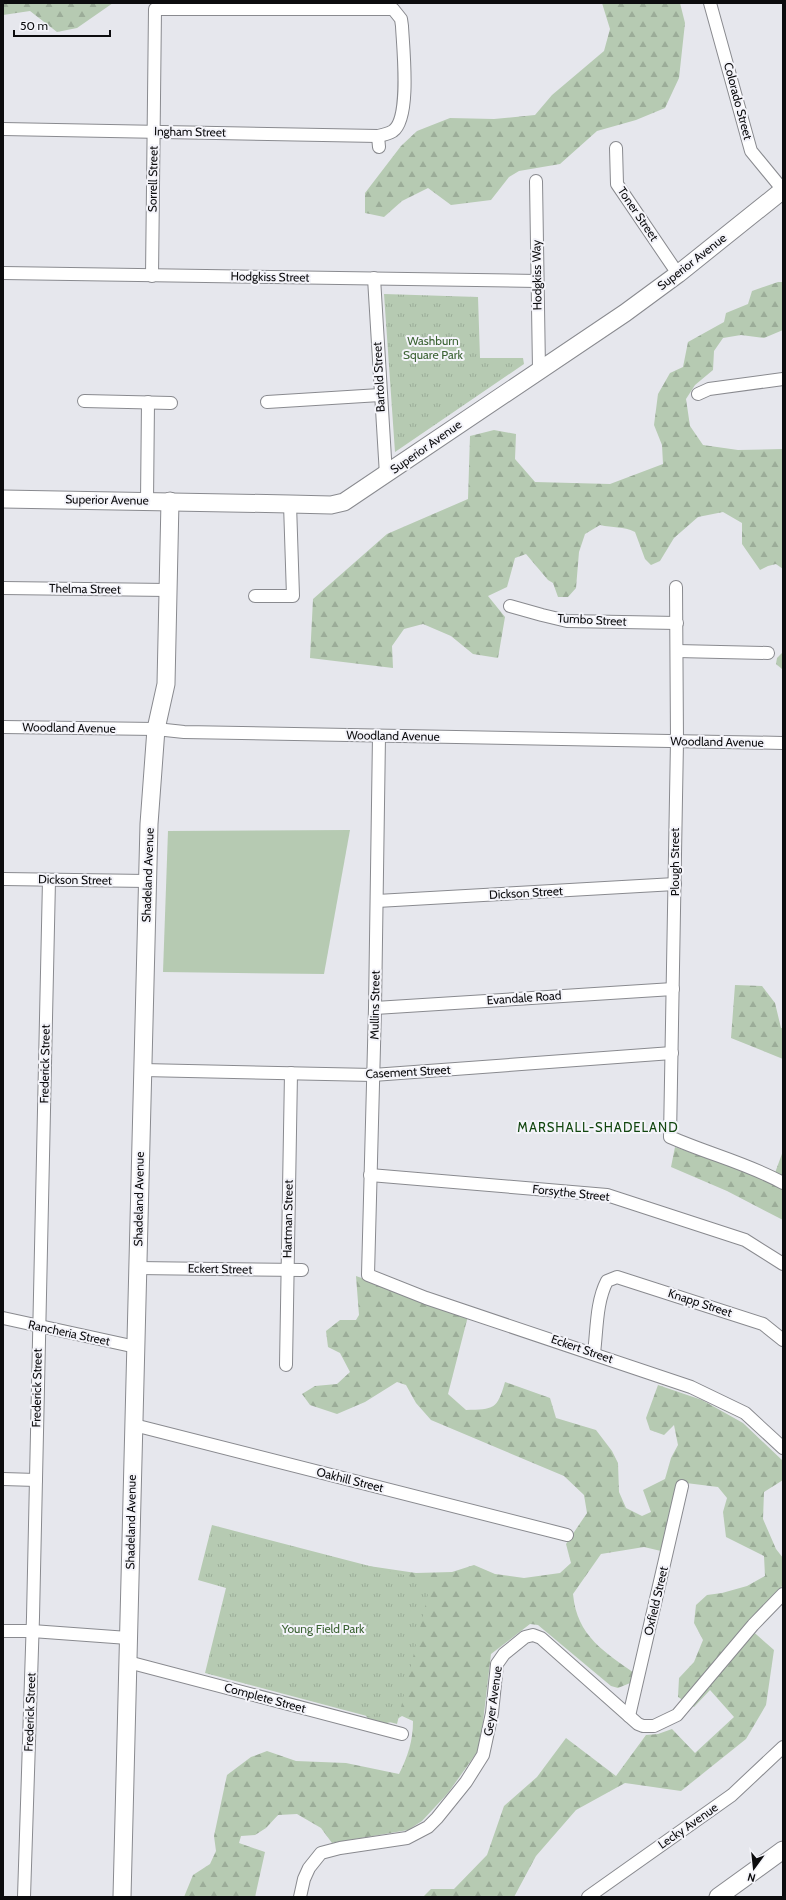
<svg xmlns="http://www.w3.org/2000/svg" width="786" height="1900" font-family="Cabin,sans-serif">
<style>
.green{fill:#b6cab2}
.forest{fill:url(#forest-firs)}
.park{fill:url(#park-tufts)}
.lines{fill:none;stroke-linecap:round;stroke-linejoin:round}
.street-casing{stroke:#898a8f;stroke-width:14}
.secondary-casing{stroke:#898a8f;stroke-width:19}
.street{stroke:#fff;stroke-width:12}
.secondary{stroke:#fff;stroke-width:17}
.labels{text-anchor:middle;stroke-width:4;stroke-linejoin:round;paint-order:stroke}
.street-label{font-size:12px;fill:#0c0c0e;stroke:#f4f4fa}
.park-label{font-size:12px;fill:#3c6334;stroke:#f4f4fa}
.neighbourhood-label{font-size:13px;letter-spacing:1px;fill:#12460f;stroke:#f4f4fa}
</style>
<defs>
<pattern id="forest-firs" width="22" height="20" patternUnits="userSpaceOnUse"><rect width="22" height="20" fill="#b6cab2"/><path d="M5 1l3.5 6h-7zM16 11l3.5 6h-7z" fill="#9bac98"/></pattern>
<pattern id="park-tufts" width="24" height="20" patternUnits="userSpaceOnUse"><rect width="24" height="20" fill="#b6cab2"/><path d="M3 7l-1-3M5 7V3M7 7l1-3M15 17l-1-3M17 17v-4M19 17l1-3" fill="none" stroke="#9bac98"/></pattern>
</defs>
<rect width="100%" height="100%" fill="#e6e7ed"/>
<!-- green -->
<path class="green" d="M 350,830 L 324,974 L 163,972 L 168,831 Z"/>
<!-- forest -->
<g class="forest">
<path d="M 3,3 L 113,3 L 77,28 L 57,32 L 30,11 L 3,15 Z"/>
<path d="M 602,3 L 680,3 L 685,23 L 679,78 L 665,108 L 636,120 L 597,131 L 560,164 L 519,171 L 509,177 L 491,200 L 451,205 L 428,188 L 402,201 L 384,217 L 365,213 L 365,193 L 401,146 L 417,131 L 450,118 L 494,119 L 535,115 L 552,95 L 604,51 L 610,29 Z"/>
<path d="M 778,282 L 783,282 L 783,330 L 764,338 L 741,335 L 723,338 L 714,351 L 713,370 L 695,385 L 686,399 L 690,426 L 703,445 L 738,450 L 783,449 L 783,569 L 776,564 L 768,566 L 760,570 L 742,544 L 742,523 L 723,512 L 698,517 L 674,538 L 660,561 L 651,565 L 645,559 L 635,532 C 623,526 613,528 600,525 L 585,534 L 579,552 L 576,588 L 568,597 L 558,597 L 553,583 L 548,580 L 526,554 L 515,558 L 507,587 L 488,596 L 505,617 L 498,658 L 473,654 L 451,636 L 423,624 L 404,629 L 392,646 L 393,668 L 310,658 L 313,599 L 387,534 L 468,499 L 470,436 L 494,430 L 516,434 L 515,459 L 535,482 L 610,484 L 663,464 L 662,445 L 654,425 L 658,394 L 670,373 L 683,367 L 688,342 L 724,322 L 726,313 L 748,304 L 752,291 Z"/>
<path d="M 783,652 L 783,669 L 782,669 L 776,664 L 777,658 Z"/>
<path d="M 735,985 L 762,986 L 775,1003 L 781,1028 L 783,1028 L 783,1059 L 731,1038 Z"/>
<path d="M 675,1147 L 772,1181 L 783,1151 L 783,1220 L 727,1191 L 671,1167 Z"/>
<path d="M 356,1276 L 468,1316 L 448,1394 L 466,1410 C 494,1409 497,1410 505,1382 L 550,1398 L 556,1418 L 596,1430 L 612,1451 L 618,1463 L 619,1492 L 626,1508 L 642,1516 L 651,1512 L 643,1490 L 665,1479 L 671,1458 L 678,1445 L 674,1425 L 664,1435 L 650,1430 L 646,1418 L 658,1385 L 702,1400 L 743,1423 L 783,1461 L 783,1480 L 764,1492 L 763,1519 L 776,1549 L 783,1558 L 783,1585 L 748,1627 L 774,1650 L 766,1705 L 746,1739 L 681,1791 L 625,1783 L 576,1810 L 536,1856 L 514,1897 L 423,1897 L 431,1889 L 454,1889 L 487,1855 L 504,1806 L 537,1777 L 566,1738 L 616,1776 L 646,1735 L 658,1734 L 672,1729 L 695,1753 L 734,1717 L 710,1690 L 694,1707 L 678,1697 L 679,1678 L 694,1662 L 703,1640 L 694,1623 L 696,1605 L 707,1595 L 722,1593 L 747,1586 L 765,1576 L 764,1556 L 726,1537 L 723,1512 L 727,1498 L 718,1487 L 678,1482 L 661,1551 L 644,1547 L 601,1554 L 573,1594 C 577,1637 605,1652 637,1675 L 635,1681 L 618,1688 L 611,1686 L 538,1625 L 530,1624 L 491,1654 L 480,1748 L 448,1793 L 422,1821 L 408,1830 L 332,1843 L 321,1828 L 297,1814 L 278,1815 L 266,1828 L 255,1835 L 241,1836 L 239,1843 L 265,1852 L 255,1897 L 184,1897 L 193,1875 L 210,1864 L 216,1851 L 214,1836 L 227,1775 L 251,1757 L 267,1751 L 296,1761 L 346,1763 L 399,1774 C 408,1756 413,1741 413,1721 L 402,1716 C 390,1724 384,1725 370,1722 L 365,1714 L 362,1565 L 416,1573 L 452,1572 L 474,1565 L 495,1574 L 524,1578 L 560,1573 L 571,1563 L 566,1544 L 587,1513 L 584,1495 L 564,1476 L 431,1420 L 416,1403 L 406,1385 L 397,1382 L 365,1402 L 337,1414 L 310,1405 L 302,1394 L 315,1386 L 337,1384 L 350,1372 L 340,1353 L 328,1347 L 326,1331 L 340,1320 L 356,1320 L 359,1315 Z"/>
</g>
<!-- park -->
<g class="park">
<path d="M 384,294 L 478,297 L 480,358 L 523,358 L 524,364 L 395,452 Z"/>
<path d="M 212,1525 L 431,1582 L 397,1724 L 205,1673 L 226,1588 L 198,1580 Z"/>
</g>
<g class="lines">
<!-- street casing -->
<g class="street-casing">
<g id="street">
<path d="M 710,3 L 751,151 L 783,190"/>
<path d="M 3,129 L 378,136"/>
<path d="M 616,148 L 617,184 L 678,274"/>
<path d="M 536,181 L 539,369"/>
<path d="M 3,273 L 537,281"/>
<path d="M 152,276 L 155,9 L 393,9 L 401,19 L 402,26 C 403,48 411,118 393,131 C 388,134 383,135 378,136 L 379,147"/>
<path d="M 374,278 L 386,475"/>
<path d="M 698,394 L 709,389 L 783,379"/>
<path d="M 84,401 L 171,403"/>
<path d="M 267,402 L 380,395"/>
<path d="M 147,501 L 148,402"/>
<path d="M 676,587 L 677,741 L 670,1137 C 708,1154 747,1163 783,1183"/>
<path d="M 3,588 L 168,590"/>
<path d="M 255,596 L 293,596 L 290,504"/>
<path d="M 510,606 L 542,615 L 567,621 L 677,623"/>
<path d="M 677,651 L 768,653"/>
<path d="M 3,727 L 156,729 L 184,732 L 783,743"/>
<path d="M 379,736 L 375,1008 L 368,1275 L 426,1298 L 691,1387 L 745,1413 L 783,1448"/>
<path d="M 3,879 L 147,881"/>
<path d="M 377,901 L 675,884"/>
<path d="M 375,1008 L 673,989"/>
<path d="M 143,1070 L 373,1075 L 672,1053"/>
<path d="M 370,1175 L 607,1195 L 745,1240 L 783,1264"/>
<path d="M 137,1268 L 302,1270"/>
<path d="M 3,1318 L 136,1347"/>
<path d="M 594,1353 C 597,1330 596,1302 607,1281 L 617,1277 L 763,1324 L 783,1340"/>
<path d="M 286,1365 L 291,1073"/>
<path d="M 134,1425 L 567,1535"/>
<path d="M 3,1479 L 36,1480"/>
<path d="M 3,1631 L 32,1631 L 128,1638"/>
<path d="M 128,1662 L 402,1734"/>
<path d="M 629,1716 L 682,1486"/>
<path d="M 24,1897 L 33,1617 L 49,880"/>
<path d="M 300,1897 L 304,1879 L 309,1868 L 321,1853 L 340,1848 L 407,1838 L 428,1827 L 437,1818 L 466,1782 L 483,1755 L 492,1713 L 497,1664 L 504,1654 L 525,1637 L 533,1635 L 541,1638 L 638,1724 L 643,1726 L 654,1726 L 677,1715 L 753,1625 L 783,1594"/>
<path d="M 588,1897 L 732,1795 L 783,1747"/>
</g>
</g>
<!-- secondary casing -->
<g class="secondary-casing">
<g id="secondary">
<path d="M 3,499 L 290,504 L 331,505 L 344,502 L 625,313 L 678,274 L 783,190"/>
<path d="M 122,1897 L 149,824 L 156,729 L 166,684 L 170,501"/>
<path d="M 718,1897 L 783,1850"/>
</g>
</g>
<!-- street -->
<use href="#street" class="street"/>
<!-- secondary -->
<use href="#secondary" class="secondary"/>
</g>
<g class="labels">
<!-- street labels -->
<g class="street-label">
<text transform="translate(738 101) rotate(75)" y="4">Colorado Street</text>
<text transform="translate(190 132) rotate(1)" y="4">Ingham Street</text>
<text transform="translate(153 179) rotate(-89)" y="4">Sorrell Street</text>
<text transform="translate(638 214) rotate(56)" y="4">Toner Street</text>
<text transform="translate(692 262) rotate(-38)" y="4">Superior Avenue</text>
<text transform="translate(537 275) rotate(-91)" y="4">Hodgkiss Way</text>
<text transform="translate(270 277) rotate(1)" y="4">Hodgkiss Street</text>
<text transform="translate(379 377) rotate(-93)" y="4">Bartold Street</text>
<text transform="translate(426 447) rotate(-35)" y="4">Superior Avenue</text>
<text transform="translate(107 500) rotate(1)" y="4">Superior Avenue</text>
<text transform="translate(85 589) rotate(1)" y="4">Thelma Street</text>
<text transform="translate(592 620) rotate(3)" y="4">Tumbo Street</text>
<text transform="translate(69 728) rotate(1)" y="4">Woodland Avenue</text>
<text transform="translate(393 736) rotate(1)" y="4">Woodland Avenue</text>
<text transform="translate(717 742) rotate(1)" y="4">Woodland Avenue</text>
<text transform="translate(675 862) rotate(-90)" y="4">Plough Street</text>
<text transform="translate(148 875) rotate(-88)" y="4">Shadeland Avenue</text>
<text transform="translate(75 880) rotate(1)" y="4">Dickson Street</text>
<text transform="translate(526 893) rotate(-3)" y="4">Dickson Street</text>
<text transform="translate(524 998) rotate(-4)" y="4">Evandale Road</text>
<text transform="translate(375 1005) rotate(-89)" y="4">Mullins Street</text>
<text transform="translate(45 1064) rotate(-89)" y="4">Frederick Street</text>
<text transform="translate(408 1072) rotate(-3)" y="4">Casement Street</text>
<text transform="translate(571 1193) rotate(6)" y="4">Forsythe Street</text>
<text transform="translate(139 1199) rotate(-89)" y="4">Shadeland Avenue</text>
<text transform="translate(288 1219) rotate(-89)" y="4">Hartman Street</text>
<text transform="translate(220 1269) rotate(1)" y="4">Eckert Street</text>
<text transform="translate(700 1303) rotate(18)" y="4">Knapp Street</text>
<text transform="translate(69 1333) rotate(12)" y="4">Rancheria Street</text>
<text transform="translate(582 1349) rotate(19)" y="4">Eckert Street</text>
<text transform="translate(37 1388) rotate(-89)" y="4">Frederick Street</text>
<text transform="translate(350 1480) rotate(14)" y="4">Oakhill Street</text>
<text transform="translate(131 1522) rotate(-89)" y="4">Shadeland Avenue</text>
<text transform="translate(656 1601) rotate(-77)" y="4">Oxfield Street</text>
<text transform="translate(265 1698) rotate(15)" y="4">Complete Street</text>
<text transform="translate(493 1701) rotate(-82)" y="4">Geyer Avenue</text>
<text transform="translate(30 1712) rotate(-88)" y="4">Frederick Street</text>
<text transform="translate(688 1826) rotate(-35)" y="4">Lecky Avenue</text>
</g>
<!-- park labels -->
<g class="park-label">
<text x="433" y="345">Washburn<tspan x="433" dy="14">Square Park</tspan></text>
<text x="323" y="1633">Young Field Park</text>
</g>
<!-- neighbourhood labels -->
<g class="neighbourhood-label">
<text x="598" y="1132">MARSHALL-SHADELAND</text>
</g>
</g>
<!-- border -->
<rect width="786" height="1900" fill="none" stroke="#0c0c0e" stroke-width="8"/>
<!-- north arrow -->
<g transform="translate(754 1868) rotate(195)" stroke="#f4f4fa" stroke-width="3" paint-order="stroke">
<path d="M0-3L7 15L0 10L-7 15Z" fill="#0c0c0e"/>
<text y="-6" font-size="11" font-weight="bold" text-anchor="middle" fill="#0c0c0e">N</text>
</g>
<!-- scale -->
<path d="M14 30v6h96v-6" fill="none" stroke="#0c0c0e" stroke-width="2"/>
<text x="20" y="30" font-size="12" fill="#0c0c0e" stroke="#f4f4fa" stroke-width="3" paint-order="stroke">50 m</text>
</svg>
